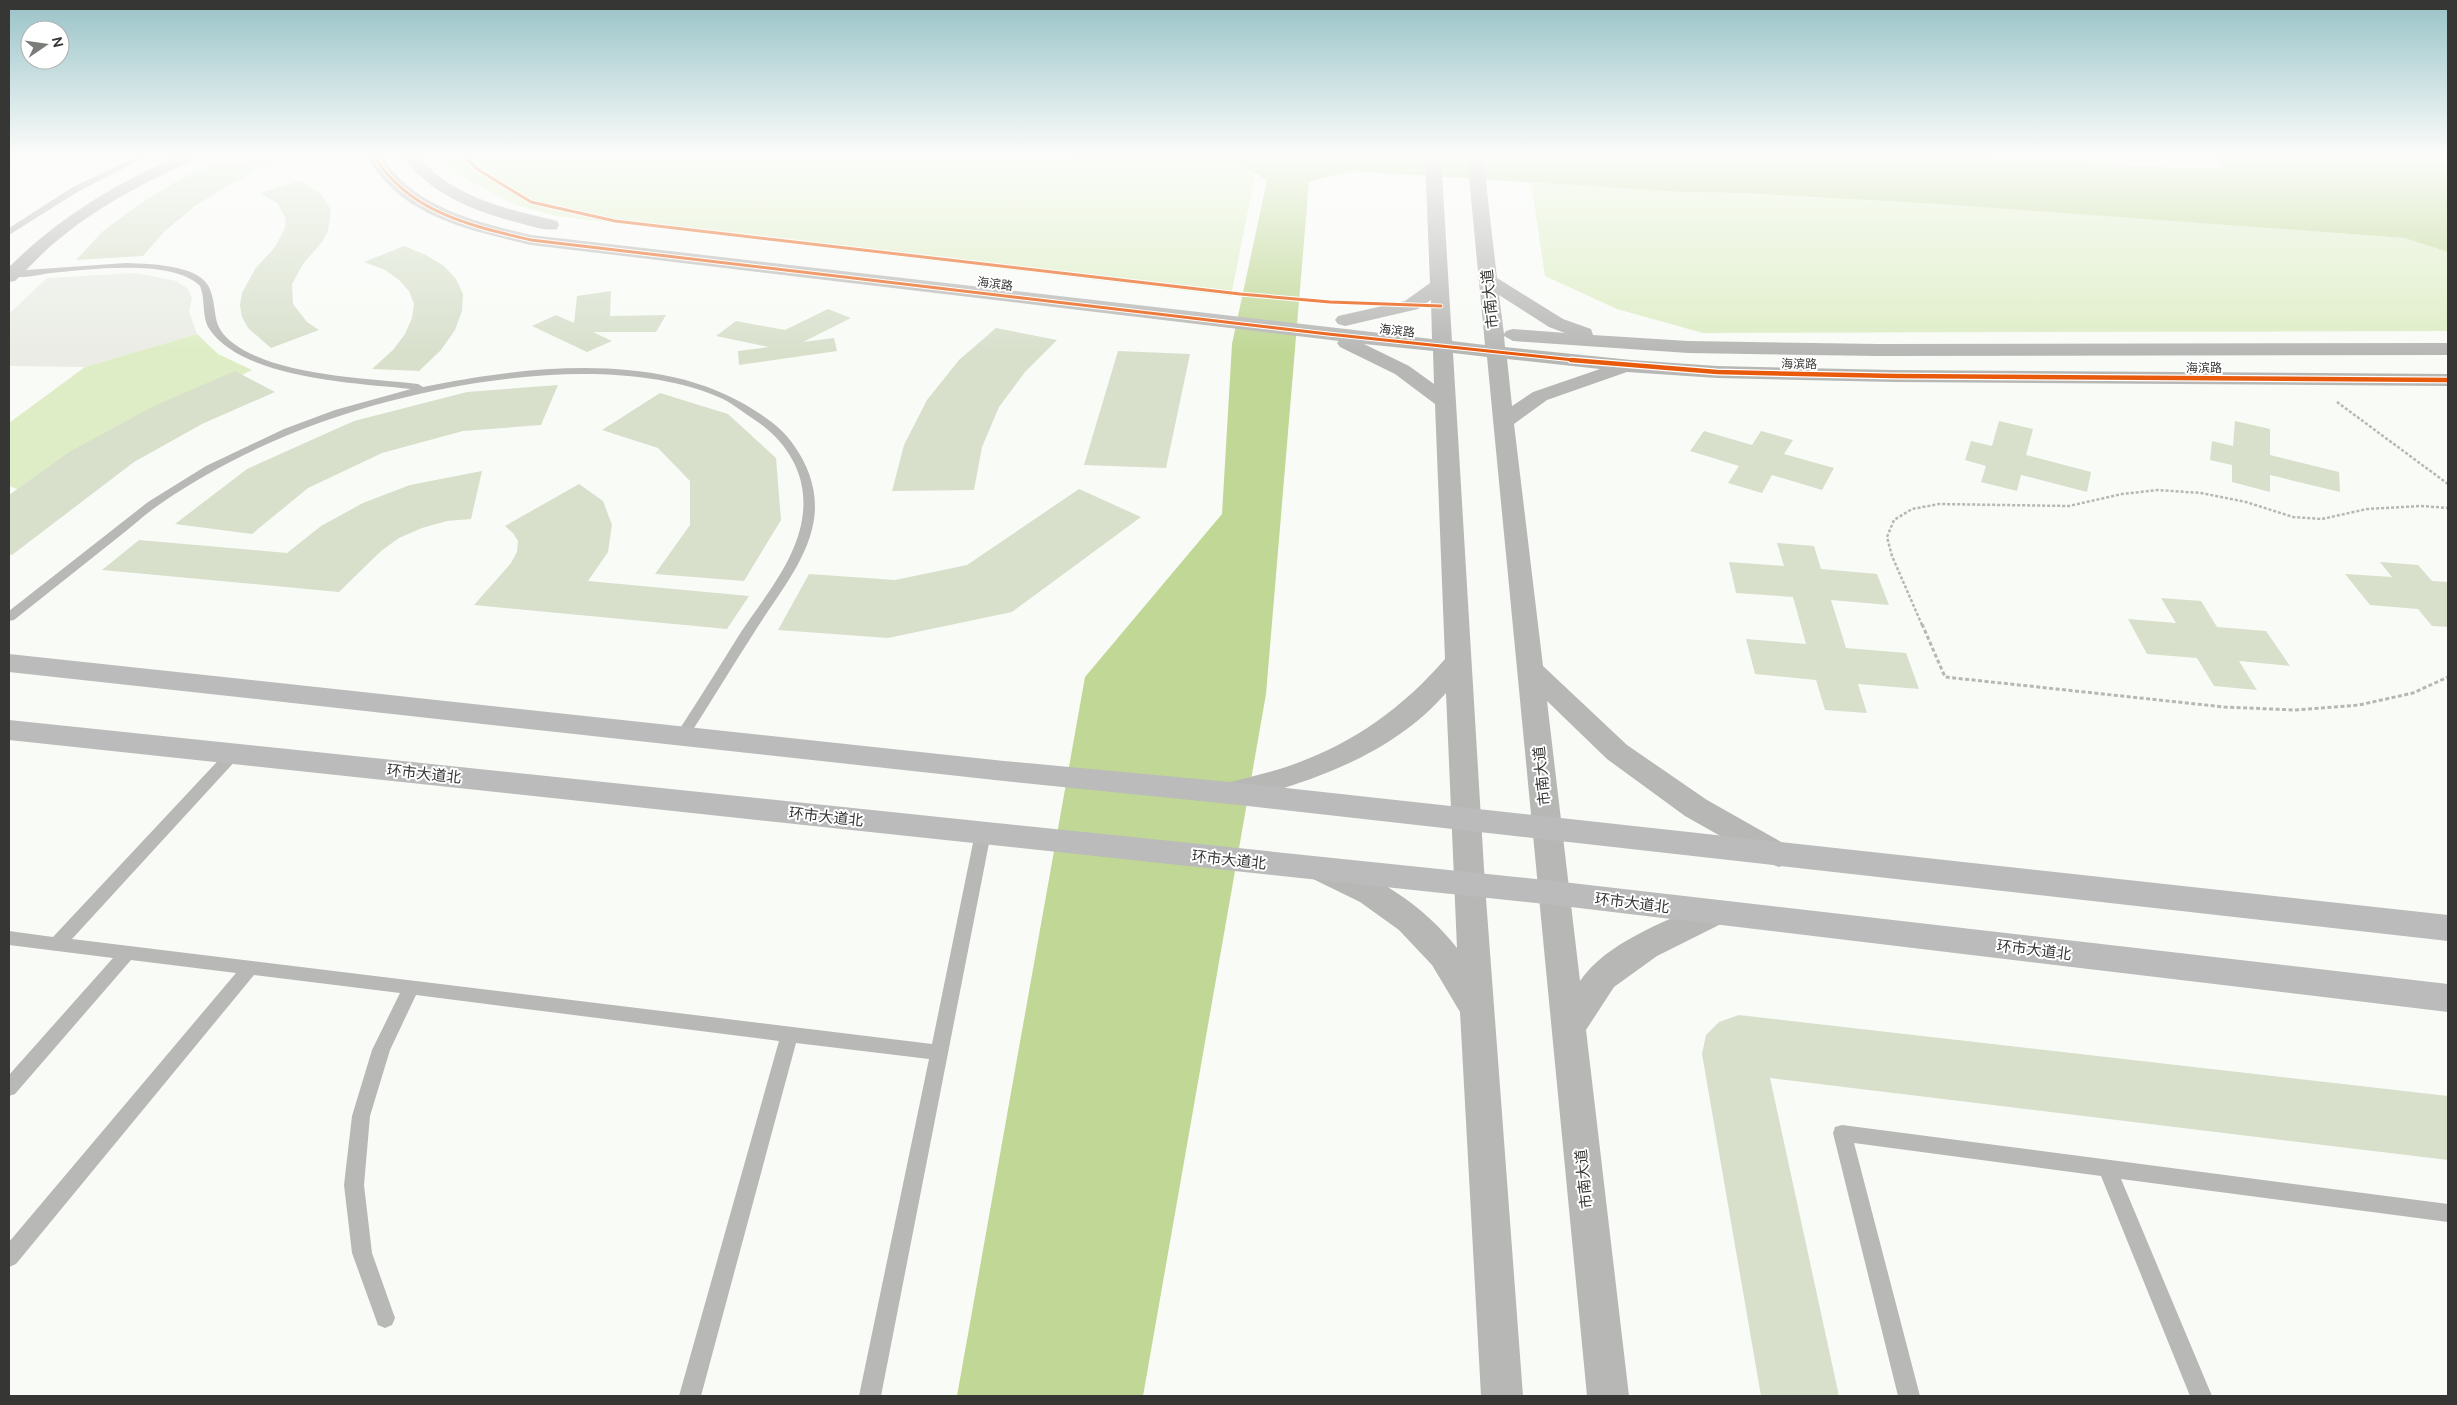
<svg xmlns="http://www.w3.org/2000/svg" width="2457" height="1405" font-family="'DM Sans','Noto Sans SC',sans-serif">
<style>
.built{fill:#eaece5}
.green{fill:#deedc6}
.water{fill:#c0d796}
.building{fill:#d8e0cc}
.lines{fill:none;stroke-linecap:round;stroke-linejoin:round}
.path-far1{stroke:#b7b8b6;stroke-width:2.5;stroke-dasharray:3 2;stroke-linecap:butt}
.path{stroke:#b7b8b6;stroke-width:3;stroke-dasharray:4 2.5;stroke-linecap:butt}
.lane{fill:#b8b9b7;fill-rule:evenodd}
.street{fill:#b8b9b7;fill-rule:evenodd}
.secondary{fill:#b7b8b6;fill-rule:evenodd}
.primary{fill:#babbba;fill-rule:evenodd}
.cycleway-far1-casing{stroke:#fff;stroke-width:5}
.cycleway-casing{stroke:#fff;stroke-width:7}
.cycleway-far1{stroke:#e8590c;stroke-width:3}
.cycleway{stroke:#e8590c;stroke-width:4.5}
.labels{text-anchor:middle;stroke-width:4;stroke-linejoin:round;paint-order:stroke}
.far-street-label{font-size:12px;fill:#363735;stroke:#fff}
.street-label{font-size:15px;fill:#363735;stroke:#fff}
</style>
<rect width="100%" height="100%" fill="#f9fbf7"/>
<!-- built -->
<path class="built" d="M 136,273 L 176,281 L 187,288 L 192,298 L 189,311 L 197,334 L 85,367 L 9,366 L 9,314 L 47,278 Z"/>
<!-- green -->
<g class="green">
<path d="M 443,156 L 1039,156 L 1102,163 L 1240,165 L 1256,170 L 1231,296 L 556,216 L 513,204 L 452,171 Z"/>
<path d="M 1531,183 L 1939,204 L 2404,238 L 2448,252 L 2448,331 L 1703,333 L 1617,309 L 1545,276 Z"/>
<path d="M 197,334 L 218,354 L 252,370 L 105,442 L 25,492 L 9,486 L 9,423 L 85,367 Z"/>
</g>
<!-- water -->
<path class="water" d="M 1039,156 L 1988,156 L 2176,168 L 2221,167 L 2212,156 L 2448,156 L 2448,252 L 2404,238 L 1939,204 L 1738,193 L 1685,192 L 1350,171 L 1309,182 L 1266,694 L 1143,1396 L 957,1396 L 1085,677 L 1222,514 L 1232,344 L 1267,180 L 1240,165 L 1102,163 Z"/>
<!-- building -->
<g class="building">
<path d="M 229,156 L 274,162 L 232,183 L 195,206 L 165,231 L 143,256 L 76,260 L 102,232 L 138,205 L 180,179 Z"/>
<path d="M 300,181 L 321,194 L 331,210 L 328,231 L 322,242 L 303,264 L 292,284 L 293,304 L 307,322 L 319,330 L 271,348 L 248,328 L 242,317 L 240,305 L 242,293 L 255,269 L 275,247 L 285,228 L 286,219 L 278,204 L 260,193 Z"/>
<path d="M 404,246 L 426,255 L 444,266 L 456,279 L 463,294 L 462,311 L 455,330 L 441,350 L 419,371 L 372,369 L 393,350 L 405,334 L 412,318 L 414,304 L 409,291 L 399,280 L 385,270 L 364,262 Z"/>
<path d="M 611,291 L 610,316 L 666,315 L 656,332 L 593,332 L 612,341 L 587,352 L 532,326 L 556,315 L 574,323 L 577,296 Z"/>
<path d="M 828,309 L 851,318 L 803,342 L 834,338 L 837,351 L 739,365 L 738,351 L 769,347 L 716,336 L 736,321 L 785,330 Z"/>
<path d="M 996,328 L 1057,340 L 1025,372 L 999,407 L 982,447 L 974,490 L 892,491 L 904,445 L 927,400 L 959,360 Z"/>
<path d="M 1118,351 L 1190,354 L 1166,468 L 1084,465 Z"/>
<path d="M 235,371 L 275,392 L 202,424 L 134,462 L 12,555 L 9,554 L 9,495 L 69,452 L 154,406 Z"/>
<path d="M 558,385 L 541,425 L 463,431 L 382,453 L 308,488 L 252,534 L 175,524 L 247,469 L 354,421 L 467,392 Z"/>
<path d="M 660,393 L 728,414 L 776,458 L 781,520 L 744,581 L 655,574 L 690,525 L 690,481 L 658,448 L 602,430 Z"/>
<path d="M 1999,421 L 2033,429 L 2026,455 L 2091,472 L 2087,492 L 2021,475 L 2017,491 L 1981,482 L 1986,466 L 1965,460 L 1971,441 L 1992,446 Z"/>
<path d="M 2235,421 L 2270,429 L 2270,455 L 2339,472 L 2340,492 L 2270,475 L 2270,492 L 2232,482 L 2232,465 L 2210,460 L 2212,441 L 2233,446 Z"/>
<path d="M 1704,431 L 1752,445 L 1761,431 L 1793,440 L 1784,454 L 1834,468 L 1822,490 L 1772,475 L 1762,493 L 1728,483 L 1739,466 L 1690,451 Z"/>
<path d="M 482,471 L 471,519 L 447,521 L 422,528 L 399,538 L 381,551 L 339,592 L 102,570 L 139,540 L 287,553 L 321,526 L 363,503 L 410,485 Z"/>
<path d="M 579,484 L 603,501 L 612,525 L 608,552 L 588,581 L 749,596 L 727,629 L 474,605 L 511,563 L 517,552 L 518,541 L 513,533 L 505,526 Z"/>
<path d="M 1079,489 L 1141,517 L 1012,612 L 888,638 L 778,630 L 809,574 L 895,580 L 967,565 Z"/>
<path d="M 1777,543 L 1814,546 L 1821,569 L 1877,574 L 1889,605 L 1831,600 L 1846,648 L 1906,653 L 1919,689 L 1858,684 L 1867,713 L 1825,710 L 1816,680 L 1755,674 L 1746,639 L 1806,644 L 1793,597 L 1736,593 L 1729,562 L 1784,566 Z"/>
<path d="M 2380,562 L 2418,565 L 2432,581 L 2448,582 L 2448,627 L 2432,626 L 2418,609 L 2370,605 L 2345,574 L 2392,577 Z"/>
<path d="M 2161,598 L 2201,601 L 2217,627 L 2266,631 L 2290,666 L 2239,661 L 2257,690 L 2214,686 L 2197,658 L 2147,654 L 2128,619 L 2176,623 Z"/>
<path d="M 1739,1015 L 2448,1096 L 2448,1160 L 1770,1078 L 1839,1396 L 1761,1396 L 1702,1054 L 1706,1035 L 1719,1022 Z"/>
</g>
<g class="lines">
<!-- path-far1 -->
<g class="path-far1">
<path d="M 2337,402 L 2448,484"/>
<path d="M 1922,625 L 1892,556 L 1887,537 L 1894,520 L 1912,509 L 1939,504 L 2069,506 L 2122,494 L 2158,490 L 2201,493 L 2246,502 L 2293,517 L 2322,519 L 2367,509 L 2421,506 L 2448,508"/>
</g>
<!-- path -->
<path class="path" d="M 1922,624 L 1945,677 L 2224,707 L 2295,710 L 2359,705 L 2413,693 L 2448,677"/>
<!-- lane -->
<g class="lane">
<path d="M 138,156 L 148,156 L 79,191 L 9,235 L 9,228 L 73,187 Z"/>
<path d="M 126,263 C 149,264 204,264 211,292 C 218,315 211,326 233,343 C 276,376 365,378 418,384 L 423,387 C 526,366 661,350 754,410 C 770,420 784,430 795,447 C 811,470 819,497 813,525 C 805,563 777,596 757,628 C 733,665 711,702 687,739 L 677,739 L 675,736 L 677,733 C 699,699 720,666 741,632 C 765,596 799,557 803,512 C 807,472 785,439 752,418 C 743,412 733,404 723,399 C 606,346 402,387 288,435 C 245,453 202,475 163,502 C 146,513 132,527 116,539 C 82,566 48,593 14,620 L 9,621 L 9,611 L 148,502 L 206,466 L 284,429 L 335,410 L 411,389 C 355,383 245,379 210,330 C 201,317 206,300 200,286 C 171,258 88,270 51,273 C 38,275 21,279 9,276 L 9,272 L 12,271 Z"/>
<path d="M 233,749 L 238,750 L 240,754 L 238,758 L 72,939 L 932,1044 L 975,833 L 978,829 L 988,829 L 991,833 L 881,1396 L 859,1396 L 929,1059 L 796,1043 L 701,1396 L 679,1396 L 779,1041 L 416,995 L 390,1050 L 370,1116 L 364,1185 L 372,1253 L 395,1318 L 392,1325 L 385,1328 L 378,1325 L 352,1253 L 344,1185 L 352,1116 L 372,1050 L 400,993 L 254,975 L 16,1264 L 9,1267 L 9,1242 L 236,973 L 131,960 L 15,1094 L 9,1096 L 9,1075 L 113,958 L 9,945 L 9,931 L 53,937 L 228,750 Z"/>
<path d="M 1842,1125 L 2448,1204 L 2448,1222 L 2121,1179 L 2212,1396 L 2190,1396 L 2101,1176 L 1854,1143 L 1920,1396 L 1898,1396 L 1833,1133 L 1835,1127 Z"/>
</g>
<!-- street -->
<path class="street" d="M 177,156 L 198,156 L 195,159 C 149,181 103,203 63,236 C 45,249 31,266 15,281 L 9,282 L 9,267 C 60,217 112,186 177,156 Z"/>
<!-- secondary -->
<g class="secondary">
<path d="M 366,156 L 382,156 C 413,207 476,222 531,235 L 1432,339 L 1431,300 L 1418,309 L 1345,326 L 1338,324 L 1335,320 L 1338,316 L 1405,301 L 1430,283 L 1425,156 L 1441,156 L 1452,341 L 1485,345 L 1467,156 L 1483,156 L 1497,278 L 1563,319 L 1591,329 L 1593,335 L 1688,341 L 1878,344 L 2448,343 L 2448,355 L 1878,356 L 1688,353 L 1513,341 L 1504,336 L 1505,347 L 1631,360 L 1717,366 L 1894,370 L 2448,374 L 2448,386 L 1894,382 L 1717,378 L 1627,372 L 1547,400 L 1514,424 L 1543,666 L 1627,745 L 1707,800 L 1790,847 L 1794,855 L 1790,863 L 1779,867 L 1768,863 L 1685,816 L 1607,759 L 1547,701 L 1580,981 C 1607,942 1661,924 1703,904 L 1714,900 L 1725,904 L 1730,913 L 1725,922 L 1657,956 L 1614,987 L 1586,1030 L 1629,1396 L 1587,1396 L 1487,357 L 1453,353 L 1485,885 L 1523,1396 L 1481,1396 L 1460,1012 L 1432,965 L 1399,930 L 1360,902 L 1311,878 L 1306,869 L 1311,860 L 1322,857 C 1373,873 1424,905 1457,948 L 1446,693 C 1390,757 1309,782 1230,804 L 1220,801 L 1215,793 L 1220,785 C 1241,779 1264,774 1286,767 C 1349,746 1401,710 1445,659 L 1435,404 L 1395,374 L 1340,347 L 1337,343 L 1339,341 L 531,245 C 466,229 403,218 366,156 ZM 1499,295 L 1549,327 L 1565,333 L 1513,329 L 1506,331 L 1504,334 ZM 1364,344 L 1433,351 L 1434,384 L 1409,366 ZM 1507,359 L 1600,369 L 1533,392 L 1512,406 Z"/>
<path d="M 402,156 L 418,156 C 453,198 507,209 557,221 L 559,225 L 557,229 C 546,231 534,227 523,224 C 479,213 430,195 402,156 Z"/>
</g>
<!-- primary -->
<g class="primary">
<path d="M 9,654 L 1004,761 L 1230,782 L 2448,915 L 2448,941 L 1230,804 L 1004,781 L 9,672 Z"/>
<path d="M 9,720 L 1554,881 L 2448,984 L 2448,1012 L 1554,905 L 9,740 Z"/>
</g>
<!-- cycleway-far1 casing -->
<g class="cycleway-far1-casing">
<g id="cycleway-far1">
<path d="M 374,156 C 408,212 471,226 531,240 L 1328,334 L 1583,361"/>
<path d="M 464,156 L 477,169 L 531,202 L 615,221 L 1240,294 L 1330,302 L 1441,306"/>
</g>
</g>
<!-- cycleway casing -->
<g class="cycleway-casing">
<path id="cycleway" d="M 1571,360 L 1717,372 L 1894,376 L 2448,380"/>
</g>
<!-- cycleway-far1 -->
<use href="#cycleway-far1" class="cycleway-far1"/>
<!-- cycleway -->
<use href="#cycleway" class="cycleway"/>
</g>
<!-- sky -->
<linearGradient id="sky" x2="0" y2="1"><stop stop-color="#98c2c7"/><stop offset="0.44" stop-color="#fcfdfb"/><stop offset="1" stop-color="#fcfdfb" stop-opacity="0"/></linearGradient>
<rect width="2457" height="353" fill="url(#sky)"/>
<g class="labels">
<!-- far-street labels -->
<g class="far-street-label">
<text transform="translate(995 284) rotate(7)" y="4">海滨路</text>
<text transform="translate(1397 331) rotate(6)" y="4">海滨路</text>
<text transform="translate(1799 364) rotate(1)" y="4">海滨路</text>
<text x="2204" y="372">海滨路</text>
</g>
<!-- street labels -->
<g class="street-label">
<text transform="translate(1490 299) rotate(-96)" y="5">市南大道</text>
<text transform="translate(424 774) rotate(6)" y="5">环市大道北</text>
<text transform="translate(1542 776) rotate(-96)" y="5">市南大道</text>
<text transform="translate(826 817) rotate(6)" y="5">环市大道北</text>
<text transform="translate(1229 860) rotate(6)" y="5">环市大道北</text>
<text transform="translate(1632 903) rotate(7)" y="5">环市大道北</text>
<text transform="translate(2034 950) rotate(7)" y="5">环市大道北</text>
<text transform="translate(1584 1179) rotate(-96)" y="5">市南大道</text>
</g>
</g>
<!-- border -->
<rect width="2457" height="1405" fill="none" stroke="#363735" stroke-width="20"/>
<!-- north arrow -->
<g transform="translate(45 45) rotate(77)"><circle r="24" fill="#ffffff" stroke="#afafae"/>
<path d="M0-4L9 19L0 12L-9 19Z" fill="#7a7c79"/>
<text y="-8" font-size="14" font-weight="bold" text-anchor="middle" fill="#363735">N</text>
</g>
</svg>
